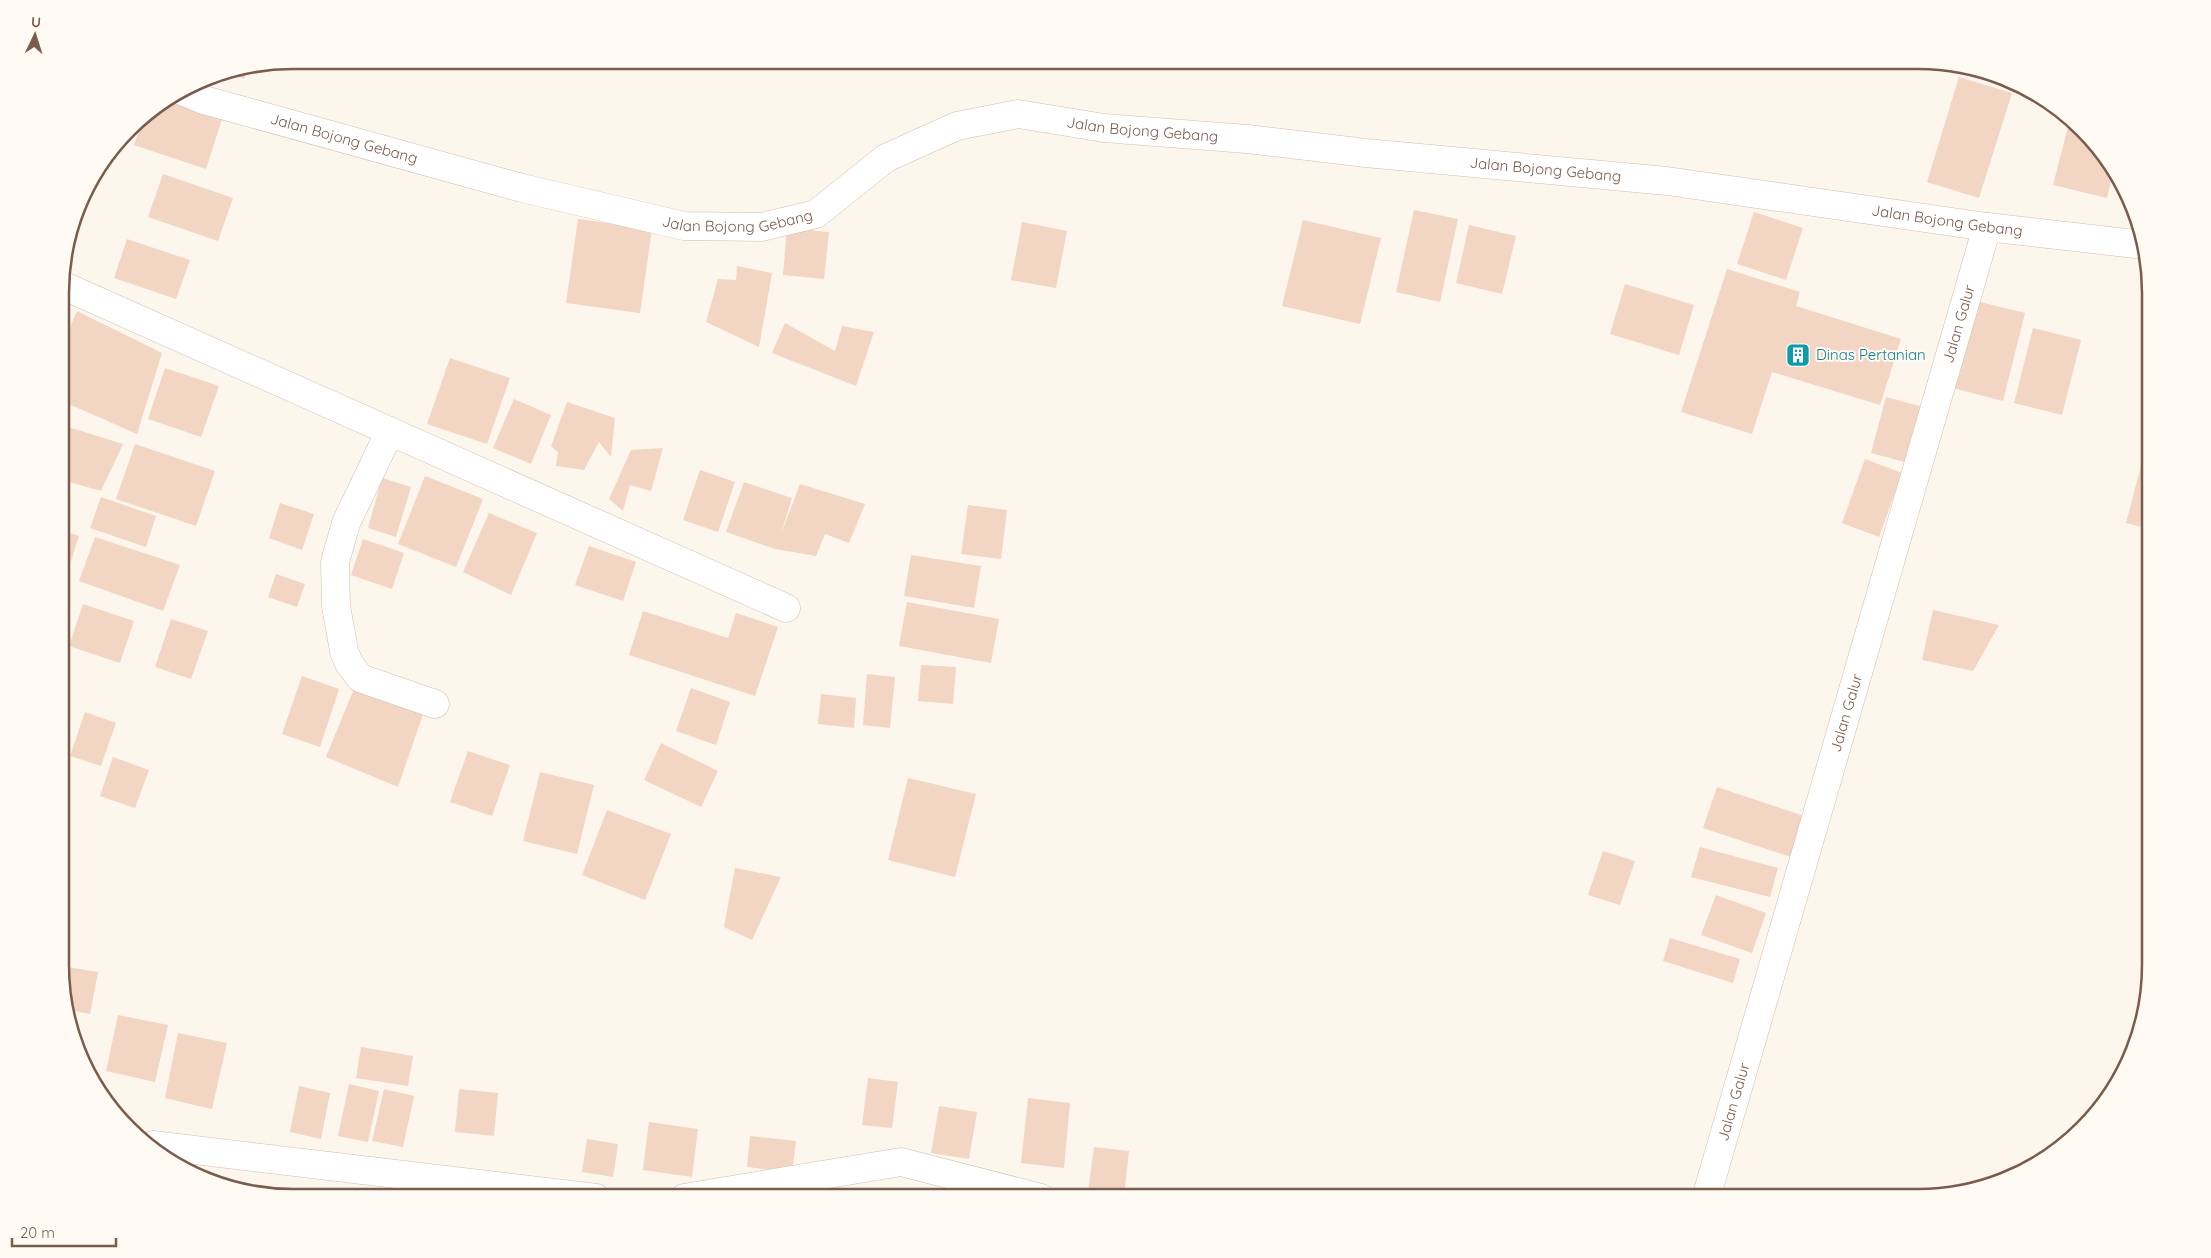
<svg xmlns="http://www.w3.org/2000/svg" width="2211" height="1258" font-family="Quicksand,sans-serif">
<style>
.building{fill:#f3d5c3}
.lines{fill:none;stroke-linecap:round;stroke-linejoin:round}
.minor-casing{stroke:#d1beb0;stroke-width:29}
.minor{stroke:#fff;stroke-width:28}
.labels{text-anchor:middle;stroke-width:4;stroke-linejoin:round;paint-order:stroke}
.street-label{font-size:15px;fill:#7a5c4d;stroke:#fffaf3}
.culture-label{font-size:15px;fill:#0d838f;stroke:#fffaf3;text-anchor:start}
.rim{fill:none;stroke:#7a5c4d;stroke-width:2.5}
</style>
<rect width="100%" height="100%" fill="#fdf6ec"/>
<!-- building -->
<g class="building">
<path d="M 248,69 L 244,79 L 227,73 L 241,70 Z"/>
<path d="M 1959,77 L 2012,93 L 1979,198 L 1927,182 Z"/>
<path d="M 167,101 L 222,119 L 206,169 L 134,145 L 145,114 Z"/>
<path d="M 2069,123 L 2112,164 L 2114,169 L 2107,198 L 2053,185 Z"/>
<path d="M 163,174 L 233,198 L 218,241 L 148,217 Z"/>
<path d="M 1414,210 L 1458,219 L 1440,302 L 1396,292 Z"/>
<path d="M 1754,212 L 1803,228 L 1786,280 L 1737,264 Z"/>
<path d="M 578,219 L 652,229 L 640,313 L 566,303 Z"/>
<path d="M 1303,220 L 1381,238 L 1360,324 L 1282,306 Z"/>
<path d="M 1022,222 L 1067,231 L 1056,288 L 1011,280 Z"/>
<path d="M 1469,225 L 1516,236 L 1502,294 L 1456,283 Z"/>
<path d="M 787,228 L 829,232 L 824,279 L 783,275 Z"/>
<path d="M 127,239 L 190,260 L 176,299 L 114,278 Z"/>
<path d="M 737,266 L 772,273 L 759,347 L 706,322 L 718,279 L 736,280 Z"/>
<path d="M 1727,269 L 1800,292 L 1796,306 L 1901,339 L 1880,405 L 1772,372 L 1752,434 L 1681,412 Z"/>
<path d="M 1625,284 L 1694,305 L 1679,355 L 1610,334 Z"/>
<path d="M 1976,301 L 2025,313 L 2003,401 L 1953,388 Z"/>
<path d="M 77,311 L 162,353 L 137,434 L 62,401 L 62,346 Z"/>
<path d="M 785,323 L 835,351 L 842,326 L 874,332 L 856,386 L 772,353 Z"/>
<path d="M 2033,328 L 2081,340 L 2062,415 L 2014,403 Z"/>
<path d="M 450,358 L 510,378 L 487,444 L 427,424 Z"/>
<path d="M 165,368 L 219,386 L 201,437 L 148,419 Z"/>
<path d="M 1886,397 L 1923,407 L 1908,463 L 1871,453 Z"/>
<path d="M 514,399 L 551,415 L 531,464 L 493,448 Z"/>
<path d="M 567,402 L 615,418 L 611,457 L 599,442 L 584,470 L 556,466 L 558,452 L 551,446 Z"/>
<path d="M 62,425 L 123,444 L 101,491 L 62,480 Z"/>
<path d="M 2147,443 L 2150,444 L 2150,529 L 2126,523 Z"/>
<path d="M 135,444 L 215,471 L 196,526 L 116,499 Z"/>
<path d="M 663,448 L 651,491 L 630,485 L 623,511 L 609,499 L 631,450 Z"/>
<path d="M 1865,459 L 1902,473 L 1879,537 L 1842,523 Z"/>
<path d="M 700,470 L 735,482 L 718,532 L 683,520 Z"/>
<path d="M 425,476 L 483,499 L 456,567 L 398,544 Z"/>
<path d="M 382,478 L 411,487 L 396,537 L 368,528 Z"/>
<path d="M 744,482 L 792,498 L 781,534 L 800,484 L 865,504 L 849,543 L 825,534 L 816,556 L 775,549 L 726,532 Z"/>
<path d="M 101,497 L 156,516 L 146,547 L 90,528 Z"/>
<path d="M 280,503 L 314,514 L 302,550 L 269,538 Z"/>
<path d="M 968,505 L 1007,510 L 1001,559 L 961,554 Z"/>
<path d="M 489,513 L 537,533 L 511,595 L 463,572 Z"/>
<path d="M 62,530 L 79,536 L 69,567 L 62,565 Z"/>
<path d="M 95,537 L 180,565 L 163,611 L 79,581 Z"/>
<path d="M 363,539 L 404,553 L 392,589 L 351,575 Z"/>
<path d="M 589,546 L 636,562 L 623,601 L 575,585 Z"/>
<path d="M 911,555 L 981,566 L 974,608 L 904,596 Z"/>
<path d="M 276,574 L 305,584 L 297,607 L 268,597 Z"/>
<path d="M 907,602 L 999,619 L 991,663 L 899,646 Z"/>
<path d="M 83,604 L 134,621 L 120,663 L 69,646 Z"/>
<path d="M 1933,610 L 1999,625 L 1973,671 L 1922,660 Z"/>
<path d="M 643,611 L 728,638 L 736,613 L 778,627 L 755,696 L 629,655 Z"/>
<path d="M 171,619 L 208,631 L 191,679 L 155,667 Z"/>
<path d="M 921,665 L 956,667 L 953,704 L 918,701 Z"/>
<path d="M 867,674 L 895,677 L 890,728 L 863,725 Z"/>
<path d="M 302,676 L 339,689 L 320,747 L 282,734 Z"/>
<path d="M 691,688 L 730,702 L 716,745 L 676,731 Z"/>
<path d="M 354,689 L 423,714 L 398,787 L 326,757 Z"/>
<path d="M 821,694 L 856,698 L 854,728 L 818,724 Z"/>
<path d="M 85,712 L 116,723 L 101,766 L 70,756 Z"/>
<path d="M 661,743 L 718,771 L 701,807 L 644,780 Z"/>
<path d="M 468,751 L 510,765 L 492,816 L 450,802 Z"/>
<path d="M 113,757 L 149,770 L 135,808 L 100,796 Z"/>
<path d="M 540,772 L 594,785 L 577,854 L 523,841 Z"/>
<path d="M 908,778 L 976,794 L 955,877 L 888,860 Z"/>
<path d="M 1717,787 L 1807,817 L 1794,858 L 1703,828 Z"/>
<path d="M 607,810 L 671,834 L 645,900 L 582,875 Z"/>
<path d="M 1700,847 L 1778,868 L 1770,897 L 1691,877 Z"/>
<path d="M 1603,851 L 1635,861 L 1620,905 L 1588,895 Z"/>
<path d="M 735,868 L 781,877 L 752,940 L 724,927 Z"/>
<path d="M 1716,895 L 1766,913 L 1752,953 L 1701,935 Z"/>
<path d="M 1670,938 L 1740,959 L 1733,983 L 1663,961 Z"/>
<path d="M 62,966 L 98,972 L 90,1014 L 69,1010 L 72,990 L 62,988 Z"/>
<path d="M 118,1015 L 168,1025 L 155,1082 L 106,1071 Z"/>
<path d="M 178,1033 L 227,1043 L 212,1109 L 165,1098 Z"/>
<path d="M 361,1047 L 413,1056 L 408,1086 L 356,1078 Z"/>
<path d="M 868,1078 L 898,1082 L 892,1128 L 862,1125 Z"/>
<path d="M 349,1084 L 379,1091 L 368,1142 L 338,1136 Z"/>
<path d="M 299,1086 L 330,1093 L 321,1139 L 290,1132 Z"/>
<path d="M 384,1089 L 414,1096 L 403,1147 L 372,1141 Z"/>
<path d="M 459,1089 L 498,1093 L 494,1136 L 455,1132 Z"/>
<path d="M 1028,1098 L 1070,1103 L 1064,1168 L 1021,1163 Z"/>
<path d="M 939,1106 L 977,1112 L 969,1159 L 931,1153 Z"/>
<path d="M 649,1122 L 698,1129 L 692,1177 L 643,1170 Z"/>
<path d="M 750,1136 L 796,1141 L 792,1172 L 747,1167 Z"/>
<path d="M 587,1139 L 618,1144 L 613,1177 L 582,1172 Z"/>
<path d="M 1094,1147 L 1129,1151 L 1124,1196 L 1088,1192 Z"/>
</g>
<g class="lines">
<!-- minor casing -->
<g class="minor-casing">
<g id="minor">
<path id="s1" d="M 182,91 L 204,100 L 522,188 L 684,226 L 762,227 L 816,214 L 886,158 L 957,126 L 1018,114 L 1104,128 L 1247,139 L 1366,153 L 1667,181 L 1987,227 L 2144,245"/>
<path d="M 62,285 L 786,608"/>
<path d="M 390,431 L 346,523 L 335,562 L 336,606 L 344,651 L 349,663 L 360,678 L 435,704"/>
<path d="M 153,1145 L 596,1198"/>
<path d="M 684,1198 L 901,1162 L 1041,1198"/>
<path id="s2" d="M 1706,1198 L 1987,227"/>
</g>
</g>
<!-- minor -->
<use href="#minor" class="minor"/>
</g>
<!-- icons -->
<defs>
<g id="building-square" transform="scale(1.25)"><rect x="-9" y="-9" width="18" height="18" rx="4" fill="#0f9aa8" stroke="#fffaf3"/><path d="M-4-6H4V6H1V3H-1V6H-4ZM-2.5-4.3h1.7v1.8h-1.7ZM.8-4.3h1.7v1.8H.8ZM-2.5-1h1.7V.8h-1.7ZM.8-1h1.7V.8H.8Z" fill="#fff"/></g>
</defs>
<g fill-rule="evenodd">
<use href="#building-square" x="1798" y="355"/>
</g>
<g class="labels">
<!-- street labels -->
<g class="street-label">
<text dy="5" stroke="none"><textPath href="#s1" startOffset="1009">Jalan Bojong Gebang</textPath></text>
<text dy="5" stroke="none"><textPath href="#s1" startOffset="169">Jalan Bojong Gebang</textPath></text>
<text dy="5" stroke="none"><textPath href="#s1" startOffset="1414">Jalan Bojong Gebang</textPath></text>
<text dy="5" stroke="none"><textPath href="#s1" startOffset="574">Jalan Bojong Gebang</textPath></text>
<text dy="5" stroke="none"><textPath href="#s1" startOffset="1819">Jalan Bojong Gebang</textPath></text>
<text dy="5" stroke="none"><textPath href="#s2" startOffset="910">Jalan Galur</textPath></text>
<text dy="5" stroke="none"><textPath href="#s2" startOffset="505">Jalan Galur</textPath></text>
<text dy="5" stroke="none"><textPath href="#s2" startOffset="100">Jalan Galur</textPath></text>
</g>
<!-- culture labels -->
<g class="culture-label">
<text x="1816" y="360">Dinas Pertanian</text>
</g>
</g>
<!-- crop -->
<path d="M0 0H2211V1258H0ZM293 69H1918A224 224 0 0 1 2142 293V965A224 224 0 0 1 1918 1189H293A224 224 0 0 1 69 965V293A224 224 0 0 1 293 69Z" fill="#fffaf3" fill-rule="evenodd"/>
<path class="rim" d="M293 69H1918A224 224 0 0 1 2142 293V965A224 224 0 0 1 1918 1189H293A224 224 0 0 1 69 965V293A224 224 0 0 1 293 69Z"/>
<!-- north arrow -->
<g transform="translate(35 35) rotate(4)" stroke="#fffaf3" stroke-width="4" paint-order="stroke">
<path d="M0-4L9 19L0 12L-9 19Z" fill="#7a5c4d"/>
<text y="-8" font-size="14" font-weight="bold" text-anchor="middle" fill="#7a5c4d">U</text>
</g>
<!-- scale -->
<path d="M12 1238v8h104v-8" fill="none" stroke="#7a5c4d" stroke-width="2.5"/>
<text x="20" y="1238" font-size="15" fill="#7a5c4d" stroke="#fffaf3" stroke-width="4" paint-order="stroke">20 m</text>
</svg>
